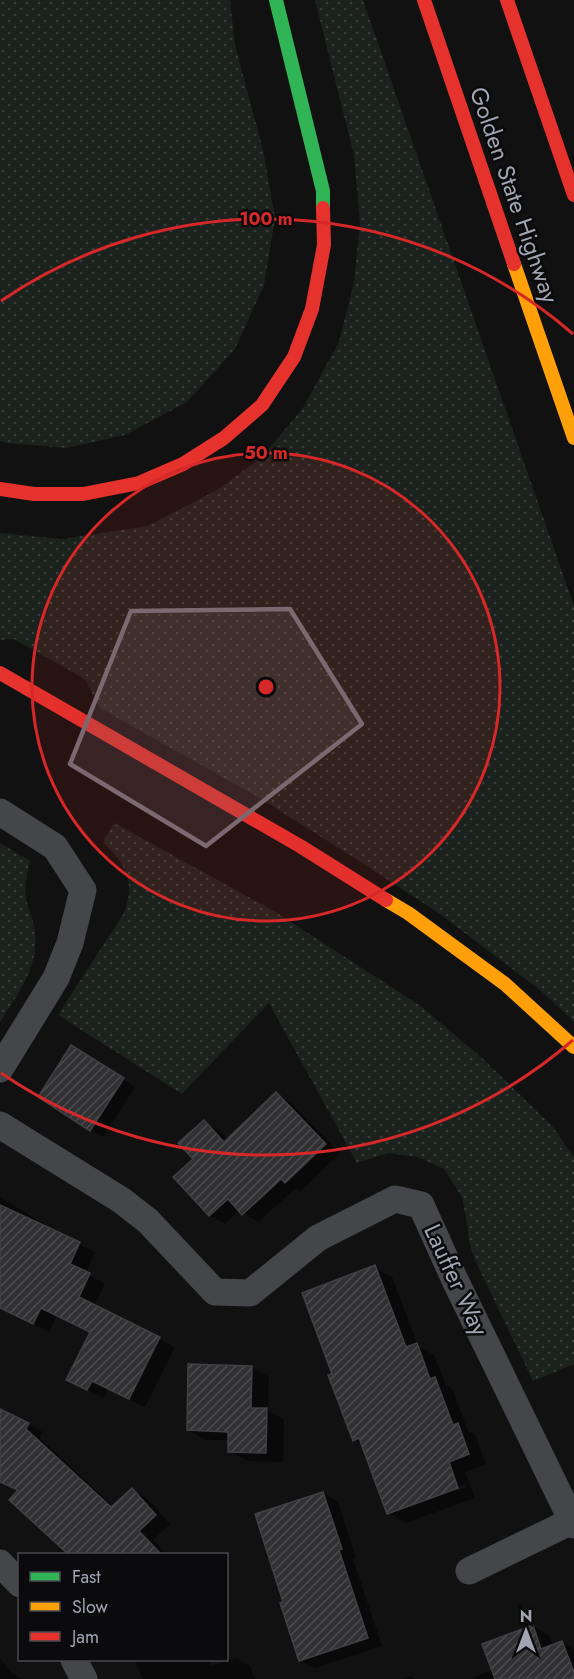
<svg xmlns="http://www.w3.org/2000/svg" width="574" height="1679" font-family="Jost,sans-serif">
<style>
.green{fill:url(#green-dots)}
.shadow{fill:#0007;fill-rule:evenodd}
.building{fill:url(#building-hatch);stroke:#404044;stroke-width:1.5}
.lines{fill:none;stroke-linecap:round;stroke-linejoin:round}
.street{stroke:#45464a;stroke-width:27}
.fast{stroke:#30b455;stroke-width:14}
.slow{stroke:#ff9f0a;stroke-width:14}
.jam{stroke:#e5322d;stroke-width:14}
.marked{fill:#6f717a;fill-opacity:0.2;stroke:#6f717a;stroke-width:4.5;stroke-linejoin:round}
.ring{fill:none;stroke:#d62828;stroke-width:3}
.labels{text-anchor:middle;stroke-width:5;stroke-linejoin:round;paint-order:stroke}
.street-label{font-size:24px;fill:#a1a5b2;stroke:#0b0b0d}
.centre{fill:#d62828;stroke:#0b0b0d;stroke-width:3}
.ring-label{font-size:18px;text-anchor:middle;font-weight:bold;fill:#d62828;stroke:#0b0b0d;stroke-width:5;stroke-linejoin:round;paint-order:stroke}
</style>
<defs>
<pattern id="green-dots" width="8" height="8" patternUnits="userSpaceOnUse" patternTransform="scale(1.5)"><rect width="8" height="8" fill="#1b211c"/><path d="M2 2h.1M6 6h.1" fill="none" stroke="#393e3b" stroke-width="1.8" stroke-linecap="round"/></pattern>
<pattern id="building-hatch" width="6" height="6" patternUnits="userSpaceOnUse" patternTransform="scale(1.5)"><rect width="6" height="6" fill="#313133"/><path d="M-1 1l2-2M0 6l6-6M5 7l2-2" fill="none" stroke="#4c4c4e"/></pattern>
</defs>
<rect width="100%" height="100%" fill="#111"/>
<!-- green -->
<g class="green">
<path d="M 0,0 L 230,0 L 235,45 L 263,150 L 275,218 L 264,285 L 235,349 L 187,402 L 125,435 L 66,448 L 6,443 L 0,441 Z"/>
<path d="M 315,0 L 363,0 L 574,606 L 574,1022 L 540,990 L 440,914 L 353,857 L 258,797 L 100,708 L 85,679 L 14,639 L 0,640 L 0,533 L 62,539 L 148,526 L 217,490 L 262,457 L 303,408 L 339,342 L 354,282 L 360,223 L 354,155 Z"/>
<path d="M 114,823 L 274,911 L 422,1007 L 482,1058 L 552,1126 L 574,1157 L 574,1364 L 533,1381 L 474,1258 L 469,1241 L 467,1223 L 462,1197 L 444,1169 L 418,1157 L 388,1153 L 357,1163 L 269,1003 L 182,1094 L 58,1015 L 124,913 C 136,881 126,865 103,842 Z"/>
<path d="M 0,843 L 30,861 C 27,873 24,885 26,898 C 28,910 34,921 35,933 C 39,967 17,995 0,1022 Z"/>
</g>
<!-- shadow -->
<g class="shadow">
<path d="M 84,1054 L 135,1087 L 103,1137 L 40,1097 Z"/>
<path d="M 276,1094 L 291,1103 L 340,1153 L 301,1191 L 296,1188 L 258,1222 L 240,1210 L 225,1224 L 210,1215 L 195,1159 L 204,1122 L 219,1130 L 228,1140 Z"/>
<path d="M 0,1197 L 43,1224 L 41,1226 L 95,1252 L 86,1273 L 105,1284 L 94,1306 L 175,1347 L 145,1407 L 108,1389 L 103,1398 L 68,1380 L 91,1332 L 57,1316 L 49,1332 L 6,1310 L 0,1275 Z"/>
<path d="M 374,1267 L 392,1277 L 418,1346 L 434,1355 L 446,1385 L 452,1389 L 468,1431 L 475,1435 L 486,1464 L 465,1472 L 475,1498 L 406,1523 L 388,1513 L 364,1446 L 354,1440 L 334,1375 ZM 465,1484 L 466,1487 L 398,1511 L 398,1508 Z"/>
<path d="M 251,1367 L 269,1377 L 268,1410 L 284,1420 L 283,1462 L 247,1461 L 229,1451 L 230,1440 L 206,1440 L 188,1430 Z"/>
<path d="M 0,1411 L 43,1432 L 40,1438 L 114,1507 L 132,1490 L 147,1498 L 170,1524 L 153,1540 L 167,1554 L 62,1554 L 65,1550 L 19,1491 L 0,1482 Z"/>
<path d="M 323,1493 L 338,1502 L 356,1558 L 353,1559 L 382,1646 L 315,1668 L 300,1660 L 285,1603 Z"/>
<path d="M 533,1626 L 550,1636 L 553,1646 L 562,1642 L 574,1649 L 574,1679 L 476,1679 L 475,1677 L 493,1670 Z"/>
<path d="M 0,1658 L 10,1672 L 22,1679 L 0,1679 Z"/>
<path d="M 236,1658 L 250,1666 L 255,1679 L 143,1679 L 134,1660 L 208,1660 L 211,1666 Z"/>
<path d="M 410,1676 L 416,1679 L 402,1679 Z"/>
</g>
<!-- building -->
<g class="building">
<path d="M 71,1045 L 124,1078 L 90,1131 L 38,1097 Z"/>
<path d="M 276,1092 L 326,1144 L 285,1183 L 281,1179 L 242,1215 L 228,1199 L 209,1216 L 173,1177 L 193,1159 L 178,1143 L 204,1120 L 224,1142 Z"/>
<path d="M 0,1205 L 80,1242 L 70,1264 L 90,1273 L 79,1297 L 160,1337 L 129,1399 L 92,1381 L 87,1390 L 66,1380 L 90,1332 L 41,1308 L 33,1324 L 0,1308 Z"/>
<path d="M 375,1265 L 406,1347 L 417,1343 L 430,1379 L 435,1377 L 453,1425 L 458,1423 L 469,1454 L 449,1462 L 458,1488 L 387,1514 L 359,1438 L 353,1441 L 328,1375 L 332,1374 L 302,1293 Z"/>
<path d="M 188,1364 L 252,1366 L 251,1408 L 267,1408 L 266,1453 L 228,1452 L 228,1432 L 187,1430 Z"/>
<path d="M 0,1409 L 29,1423 L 26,1429 L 111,1507 L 132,1488 L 156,1515 L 139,1531 L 161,1554 L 68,1554 L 9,1500 L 18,1490 L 0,1482 Z"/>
<path d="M 323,1492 L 342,1549 L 339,1550 L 368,1638 L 299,1661 L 280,1603 L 283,1602 L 255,1514 Z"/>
<path d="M 533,1625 L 541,1649 L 562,1641 L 574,1672 L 574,1679 L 495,1679 L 482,1644 Z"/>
</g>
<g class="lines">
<!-- street -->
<g class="street">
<path d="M 0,812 L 55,847 L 83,890 L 70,943 L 56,978 L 0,1069"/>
<path d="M 0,1125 L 121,1200 L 148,1221 L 215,1292 L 250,1293 L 318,1238 L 395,1199 L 421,1205 L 454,1278 L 574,1525"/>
<path d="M 0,1563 L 20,1584"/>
<path d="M 469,1571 L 572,1521"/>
<path d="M 74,1660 L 84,1679"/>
</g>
<!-- fast -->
<path class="fast" d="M 276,0 L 323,191 L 323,208"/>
<!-- slow -->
<g class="slow">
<path d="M 514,264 L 574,438"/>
<path d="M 386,900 L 408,913 L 505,984 L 574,1047"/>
</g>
<!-- jam -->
<g class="jam">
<path d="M 424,0 L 514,264"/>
<path d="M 507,0 L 574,195"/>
<path d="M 0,489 L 34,494 L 83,494 L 139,483 L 183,464 L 224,438 L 262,405 L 294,357 L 312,309 L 324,245 L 323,208"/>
<path d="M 0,673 L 300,846 L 386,900"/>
</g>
</g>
<!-- marked area -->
<path class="marked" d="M 290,609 L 362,724 L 206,846 L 70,764 L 131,611 Z"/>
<!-- distance rings -->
<circle cx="266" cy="687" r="234" fill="#d62828" fill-opacity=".12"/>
<g class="ring">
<circle cx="266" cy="687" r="234"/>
<path d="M573 1040A468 468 0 0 1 1 1073M1 301A468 468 0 0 1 573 334"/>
</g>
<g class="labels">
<!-- street labels -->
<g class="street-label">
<text transform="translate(514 195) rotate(71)" y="8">Golden State Highway</text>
<text transform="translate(456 1280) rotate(65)" y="8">Lauffer Way</text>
</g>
</g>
<circle cx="266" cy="687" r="9" class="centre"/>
<g class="ring-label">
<text x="266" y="225">100 m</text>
<text x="266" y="459">50 m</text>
</g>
<!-- legend -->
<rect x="18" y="1553" width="210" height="108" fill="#0b0b0d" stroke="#47494f" stroke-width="1.5"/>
<rect x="30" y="1572" width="30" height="9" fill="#30b455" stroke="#47494f" stroke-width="1.5"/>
<text x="72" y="1583" font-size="18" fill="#a1a5b2">Fast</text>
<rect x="30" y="1602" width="30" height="9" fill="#ff9f0a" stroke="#47494f" stroke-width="1.5"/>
<text x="72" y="1613" font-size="18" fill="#a1a5b2">Slow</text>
<rect x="30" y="1632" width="30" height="9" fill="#e5322d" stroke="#47494f" stroke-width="1.5"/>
<text x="72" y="1643" font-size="18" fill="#a1a5b2">Jam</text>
<!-- north arrow -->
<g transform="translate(526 1631)" stroke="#0b0b0d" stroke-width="4.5" paint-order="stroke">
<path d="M0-4.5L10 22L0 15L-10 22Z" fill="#a1a5b2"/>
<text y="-9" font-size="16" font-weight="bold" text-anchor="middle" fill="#a1a5b2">N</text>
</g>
</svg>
